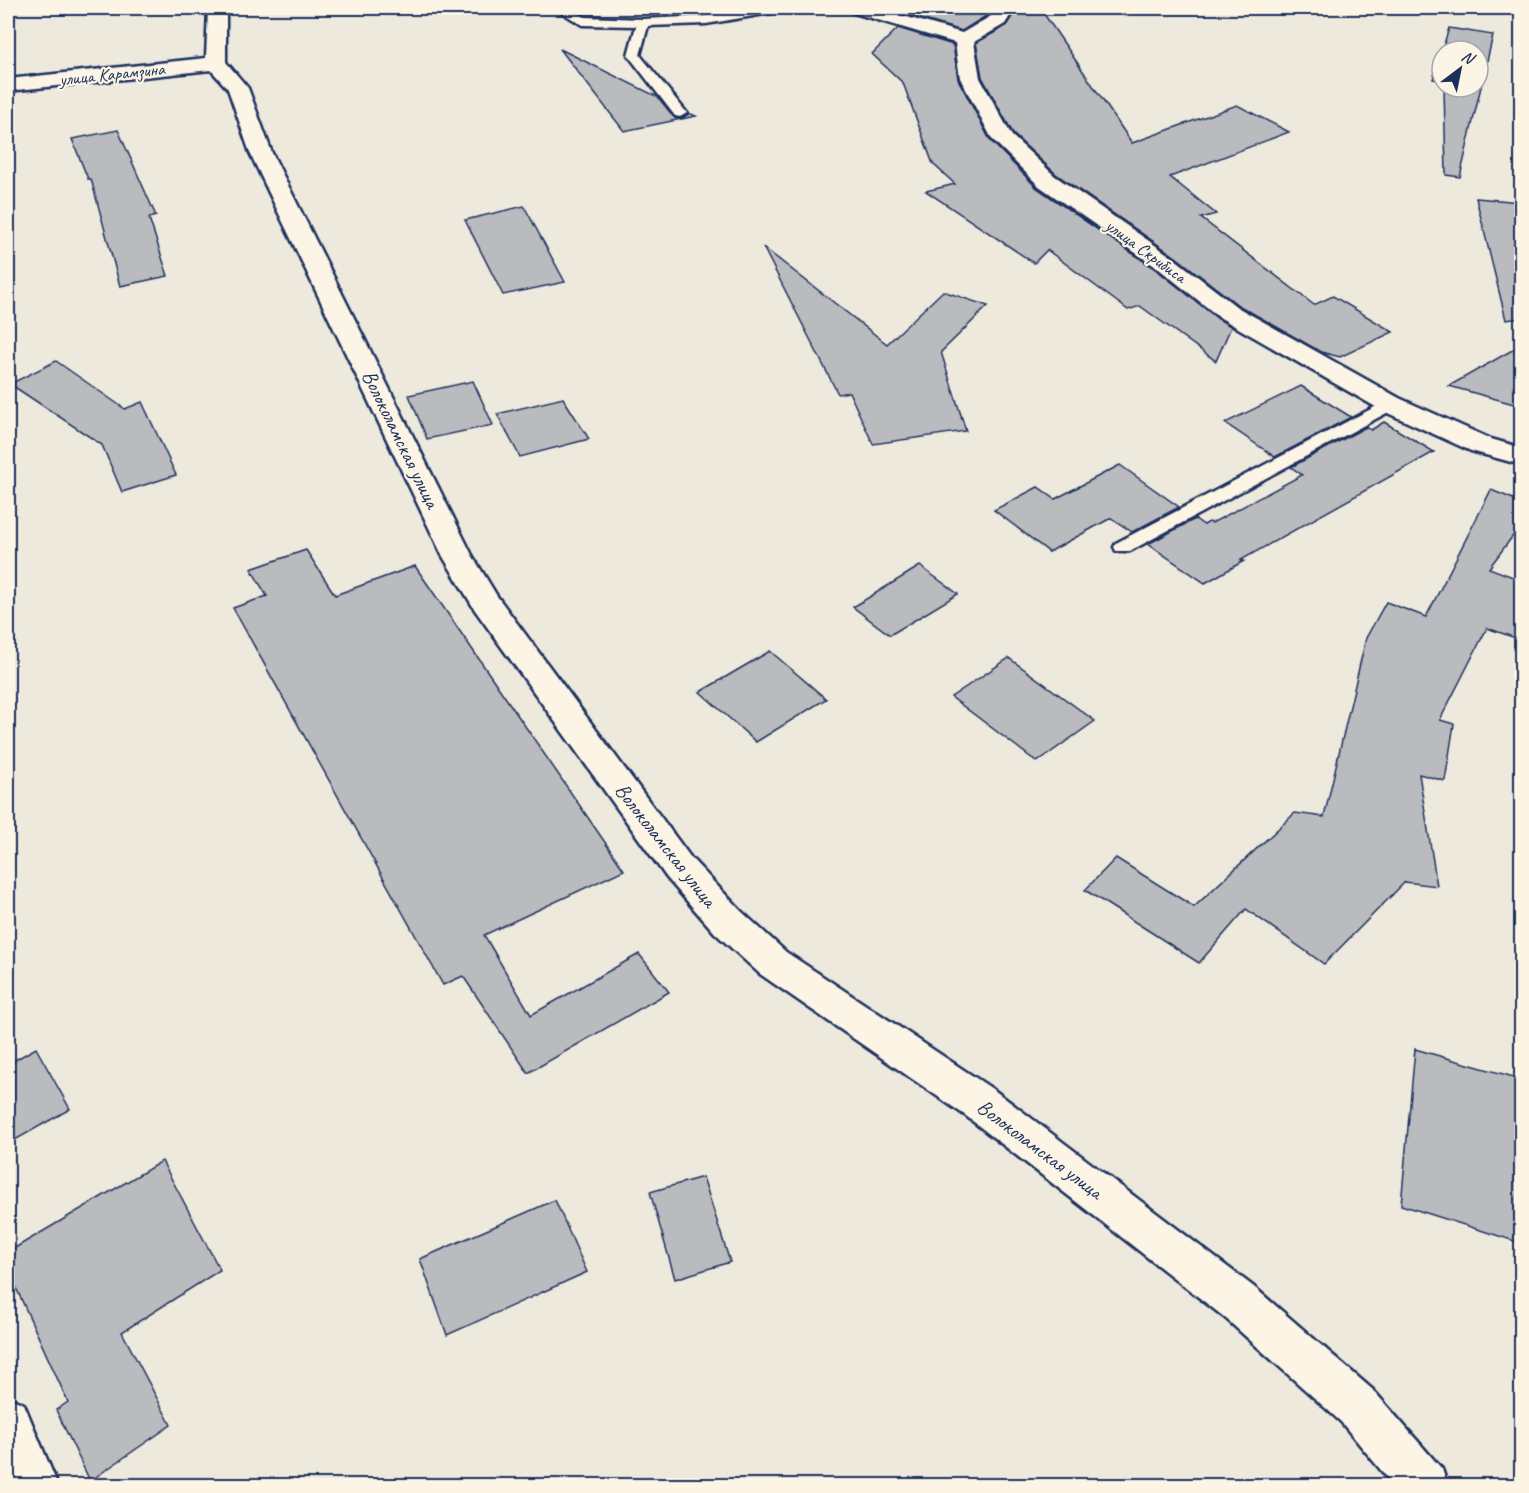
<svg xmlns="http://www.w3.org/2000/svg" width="1529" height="1493" font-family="Caveat,sans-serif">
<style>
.building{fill:#babbbe;stroke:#1b2f5e;stroke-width:1.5}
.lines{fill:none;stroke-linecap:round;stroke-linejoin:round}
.lane-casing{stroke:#1b2f5e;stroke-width:5}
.street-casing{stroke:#1b2f5e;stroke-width:5}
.lane{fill:#fcf5e5;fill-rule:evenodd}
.street{fill:#fcf5e5;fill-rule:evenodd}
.labels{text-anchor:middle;stroke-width:4.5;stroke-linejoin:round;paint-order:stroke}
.far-street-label{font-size:18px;fill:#1b2f5e;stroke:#fcf5e5}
.street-label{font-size:21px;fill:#1b2f5e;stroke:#fcf5e5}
</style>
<rect width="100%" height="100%" fill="#eee9dd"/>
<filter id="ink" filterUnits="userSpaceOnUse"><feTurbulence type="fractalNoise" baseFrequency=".0167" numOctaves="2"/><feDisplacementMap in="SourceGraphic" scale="12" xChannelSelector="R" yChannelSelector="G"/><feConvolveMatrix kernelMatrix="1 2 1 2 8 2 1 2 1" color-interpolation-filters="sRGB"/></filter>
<g filter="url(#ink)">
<!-- building -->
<g class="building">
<path d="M 920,8 L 995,8 L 989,14 L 962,31 L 911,16 Z"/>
<path d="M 1017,8 L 1040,8 L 1132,143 L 1237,105 L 1289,132 L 1170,177 L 1216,214 L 1201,218 L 1314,305 L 1333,296 L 1393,332 L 1340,357 L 1321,352 L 1238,305 L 1176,257 L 1056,174 L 1014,135 L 982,77 L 976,43 L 1006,26 Z"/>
<path d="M 898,28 L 953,45 L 958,79 L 990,140 L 1037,188 L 1158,271 L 1218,319 L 1234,328 L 1231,327 L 1216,361 L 1140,306 L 1128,310 L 1047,250 L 1034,263 L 926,191 L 955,184 L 933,164 L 903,83 L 872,54 Z"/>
<path d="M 1449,28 L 1493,35 L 1460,177 L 1446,175 L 1444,87 L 1478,87 L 1478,51 L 1442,51 L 1442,80 L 1433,79 Z"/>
<path d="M 560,49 L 658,97 L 675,118 L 681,119 L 689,113 L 696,116 L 624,131 Z"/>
<path d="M 118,130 L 156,216 L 149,218 L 168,276 L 120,286 L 91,179 L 88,179 L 72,139 Z"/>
<path d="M 1476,198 L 1521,202 L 1521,318 L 1506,320 Z"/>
<path d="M 524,206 L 565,282 L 503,295 L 465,220 Z"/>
<path d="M 763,247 L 887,344 L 943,291 L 988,306 L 941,352 L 966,431 L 873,444 L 849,392 L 838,394 Z"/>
<path d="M 1521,345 L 1521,406 L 1449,386 Z"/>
<path d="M 56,361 L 125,409 L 142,402 L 176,475 L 122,492 L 102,445 L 10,384 Z"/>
<path d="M 473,381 L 493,425 L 427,439 L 409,395 Z"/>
<path d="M 1301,386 L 1351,417 L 1275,457 L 1225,423 Z"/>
<path d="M 563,398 L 589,439 L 520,457 L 497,414 Z"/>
<path d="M 1384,422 L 1434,452 L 1241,560 L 1244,561 L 1205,583 L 1148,544 L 1195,519 L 1204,525 L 1209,522 L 1212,523 L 1302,475 L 1291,467 L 1366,427 L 1371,430 Z"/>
<path d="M 1120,465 L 1179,507 L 1132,532 L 1111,518 L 1049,552 L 994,510 L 1038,487 L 1055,499 Z"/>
<path d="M 1491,490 L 1521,502 L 1521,525 L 1489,568 L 1521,580 L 1521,640 L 1487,628 L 1440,720 L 1454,724 L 1445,781 L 1419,774 L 1437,886 L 1405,882 L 1324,964 L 1246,909 L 1199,963 L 1085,890 L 1116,858 L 1194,907 L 1295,813 L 1324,817 L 1366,638 L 1386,602 L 1426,617 Z"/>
<path d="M 306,550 L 335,595 L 415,566 L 624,870 L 484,935 L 531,1015 L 639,954 L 669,992 L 528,1073 L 463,976 L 443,985 L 233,608 L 267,596 L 251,569 Z"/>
<path d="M 920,566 L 958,594 L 890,635 L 853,607 Z"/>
<path d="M 770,651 L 826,699 L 756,742 L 700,692 Z"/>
<path d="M 1009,658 L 1095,721 L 1037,762 L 951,697 Z"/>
<path d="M 36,1048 L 70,1109 L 8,1144 L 8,1064 Z"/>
<path d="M 1415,1049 L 1521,1079 L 1521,1243 L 1401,1205 Z"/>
<path d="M 162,1161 L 220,1270 L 122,1332 L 171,1425 L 90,1481 L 56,1410 L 68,1402 L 8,1270 L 8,1252 Z"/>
<path d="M 703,1177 L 730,1262 L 675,1279 L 650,1192 Z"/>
<path d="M 555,1200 L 587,1272 L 447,1335 L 420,1259 Z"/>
</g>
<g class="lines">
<!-- lane casing -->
<g class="lane-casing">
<g id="lane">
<path d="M 555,8 L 569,8 L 585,17 L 643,19 L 706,16 L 759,8 L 783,8 L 777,12 L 706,24 L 648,26 L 640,55 L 687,113 L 680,117 L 675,116 L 628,55 L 636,26 L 582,25 Z"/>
<path d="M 1390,399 L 1396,400 L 1398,404 L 1396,408 L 1130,551 L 1116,551 L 1114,547 L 1116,543 Z"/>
</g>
</g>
<!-- street casing -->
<g class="street-casing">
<g id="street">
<path d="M 208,8 L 226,8 L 226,62 L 248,88 L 272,153 L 472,555 L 497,596 L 691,858 L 741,911 L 786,952 L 994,1090 L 1254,1287 L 1373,1390 L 1442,1469 L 1448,1486 L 1394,1486 L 1341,1422 L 1224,1317 L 966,1116 L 760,974 L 715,933 L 667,878 L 475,610 L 442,555 L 250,153 L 228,89 L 211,70 L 8,91 L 8,79 L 206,58 Z"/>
<path d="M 849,8 L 876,8 L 962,33 L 991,16 L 997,8 L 1015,8 L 1005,24 L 974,42 L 980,78 L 1012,136 L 1055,176 L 1175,259 L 1237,307 L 1399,398 L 1491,439 L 1522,448 L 1522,465 L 1471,451 L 1381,410 L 1219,317 L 1159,269 L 1039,186 L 992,139 L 960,78 L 955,43 L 851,12 Z"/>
<path d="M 8,1397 L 24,1404 L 58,1486 L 11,1486 L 8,1476 Z"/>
</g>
</g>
<!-- lane -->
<use href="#lane" class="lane"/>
<!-- street -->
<use href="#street" class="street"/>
</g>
</g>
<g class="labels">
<!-- far-street labels -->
<g class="far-street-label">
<text transform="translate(112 74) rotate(-6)" y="6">улица Карамзина</text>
<text transform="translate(1146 251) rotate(36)" y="6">улица Скрибиса</text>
</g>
<!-- street labels -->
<g class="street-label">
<text transform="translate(401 439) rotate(64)" y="7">Волоколамская улица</text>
<text transform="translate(666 845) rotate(52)" y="7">Волоколамская улица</text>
<text transform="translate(1040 1149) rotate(37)" y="7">Волоколамская улица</text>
</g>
</g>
<!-- margin -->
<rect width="1529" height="1493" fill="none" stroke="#fcf5e5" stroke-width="30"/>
<rect x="15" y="15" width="1499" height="1463" fill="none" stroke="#1b2f5e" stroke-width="2" filter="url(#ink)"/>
<!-- north arrow -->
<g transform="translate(1460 69) rotate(32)"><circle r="28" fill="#fcf5e5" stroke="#a2a6af" stroke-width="1.5"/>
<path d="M0-4.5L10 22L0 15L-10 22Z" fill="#1b2f5e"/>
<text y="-9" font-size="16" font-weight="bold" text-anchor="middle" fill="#1b2f5e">N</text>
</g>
</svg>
